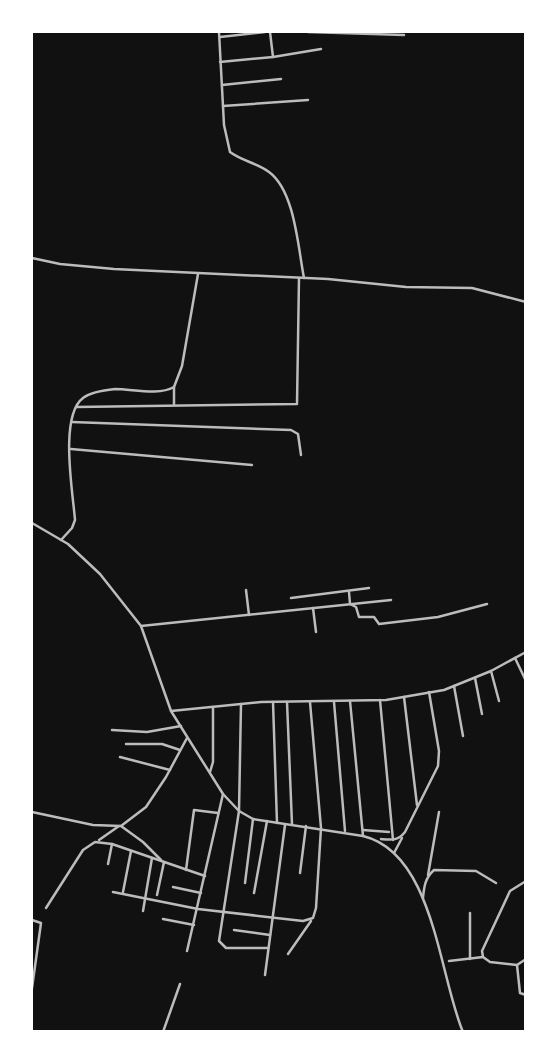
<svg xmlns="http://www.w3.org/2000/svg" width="557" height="1063" font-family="'Alegreya Sans',sans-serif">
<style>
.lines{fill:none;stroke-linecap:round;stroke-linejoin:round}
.minor{stroke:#bcbcbc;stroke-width:2.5}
</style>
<rect width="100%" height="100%" fill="#111"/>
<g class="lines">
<!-- minor -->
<g class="minor">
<path d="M 219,32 L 224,125 L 230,152 C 242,161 257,163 269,172 C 295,191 298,248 304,278"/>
<path d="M 308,32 L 404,35"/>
<path d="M 220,37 L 265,32"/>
<path d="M 273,57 L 321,49"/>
<path d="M 220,62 L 273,57 L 270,32"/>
<path d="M 222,85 L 281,79"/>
<path d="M 223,106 L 308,100"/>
<path d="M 32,258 L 60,264 L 114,269 L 328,279 L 406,287 L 472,288 L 526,302"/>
<path d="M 174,405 L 174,387"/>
<path d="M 76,407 L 297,404 L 299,278"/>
<path d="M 72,422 L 291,430 L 298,434 L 301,455"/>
<path d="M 71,449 L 252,465"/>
<path d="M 32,523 L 68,544 L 100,574 L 141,626 L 171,711 L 223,794 L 239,811 L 253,819 L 363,836 C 434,853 439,976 463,1032"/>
<path d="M 61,540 L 72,528 L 75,520 C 73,493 59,416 83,398 C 91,392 105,390 115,389 C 133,389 158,396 174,387 L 182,366 L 198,274"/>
<path d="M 246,590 L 249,615"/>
<path d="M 349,592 L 350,604 L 356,607 L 359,617 L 374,617 L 379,624 L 438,617 L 487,604"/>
<path d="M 291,598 L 369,588"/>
<path d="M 313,608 L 316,632"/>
<path d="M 141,626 L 391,600"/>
<path d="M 515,658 L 526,681"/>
<path d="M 491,671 L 499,701"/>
<path d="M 475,678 L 482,714"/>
<path d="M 454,686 L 463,736"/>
<path d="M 404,697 L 417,805"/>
<path d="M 380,700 L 393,840"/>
<path d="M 350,701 L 363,836"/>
<path d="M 273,702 L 277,823"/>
<path d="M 287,702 L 292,824"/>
<path d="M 334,702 L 345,831"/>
<path d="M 241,704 L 239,811 L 219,941 L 226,948 L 268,948"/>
<path d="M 171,711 L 261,702 L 386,700 L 444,690 L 491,671 L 526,652"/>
<path d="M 112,730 L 147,732 L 181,726"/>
<path d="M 126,744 L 162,744 L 180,750"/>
<path d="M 120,757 L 170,770"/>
<path d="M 210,772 L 213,762 L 213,707"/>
<path d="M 32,812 L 93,825 L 121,826 L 146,807 L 166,777 L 187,738"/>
<path d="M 121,826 L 143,842 L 161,860"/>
<path d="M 363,830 L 389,832"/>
<path d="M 381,839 C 392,840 398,841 405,832 L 438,766 L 439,751 L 429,692"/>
<path d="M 99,840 L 119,826"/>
<path d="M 394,853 L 402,838"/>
<path d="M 108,864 L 112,844"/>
<path d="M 186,870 L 194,810 L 218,813"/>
<path d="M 300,873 L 306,826"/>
<path d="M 428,875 L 439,812"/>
<path d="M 526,881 L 510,891 L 482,951 L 483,957 L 490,962 L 517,965 L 526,959"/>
<path d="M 245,883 L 253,819"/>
<path d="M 173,887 L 201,893"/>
<path d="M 113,892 L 198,909 L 303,921 L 313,918 L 316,908 L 321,828 L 310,702"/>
<path d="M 123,892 L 131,851"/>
<path d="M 254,893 L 267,821"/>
<path d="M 157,895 L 164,862"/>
<path d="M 423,898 C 424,887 425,878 434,870 L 476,871 L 496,883"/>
<path d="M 46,908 L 83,850 L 95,842 L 112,844 L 205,876"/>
<path d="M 143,911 L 152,858"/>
<path d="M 470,913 L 470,959"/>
<path d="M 163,919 L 194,925"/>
<path d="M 32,920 L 41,923 L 32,988"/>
<path d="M 234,930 L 270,935"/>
<path d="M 187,951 L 223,794"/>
<path d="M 288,954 L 311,921"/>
<path d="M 449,961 L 483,957"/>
<path d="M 517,965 L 520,993 L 526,995"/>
<path d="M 265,975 L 285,825"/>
<path d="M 163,1032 L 180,984"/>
</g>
</g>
<!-- border -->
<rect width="557" height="1063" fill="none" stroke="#ffffff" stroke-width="66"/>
</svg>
